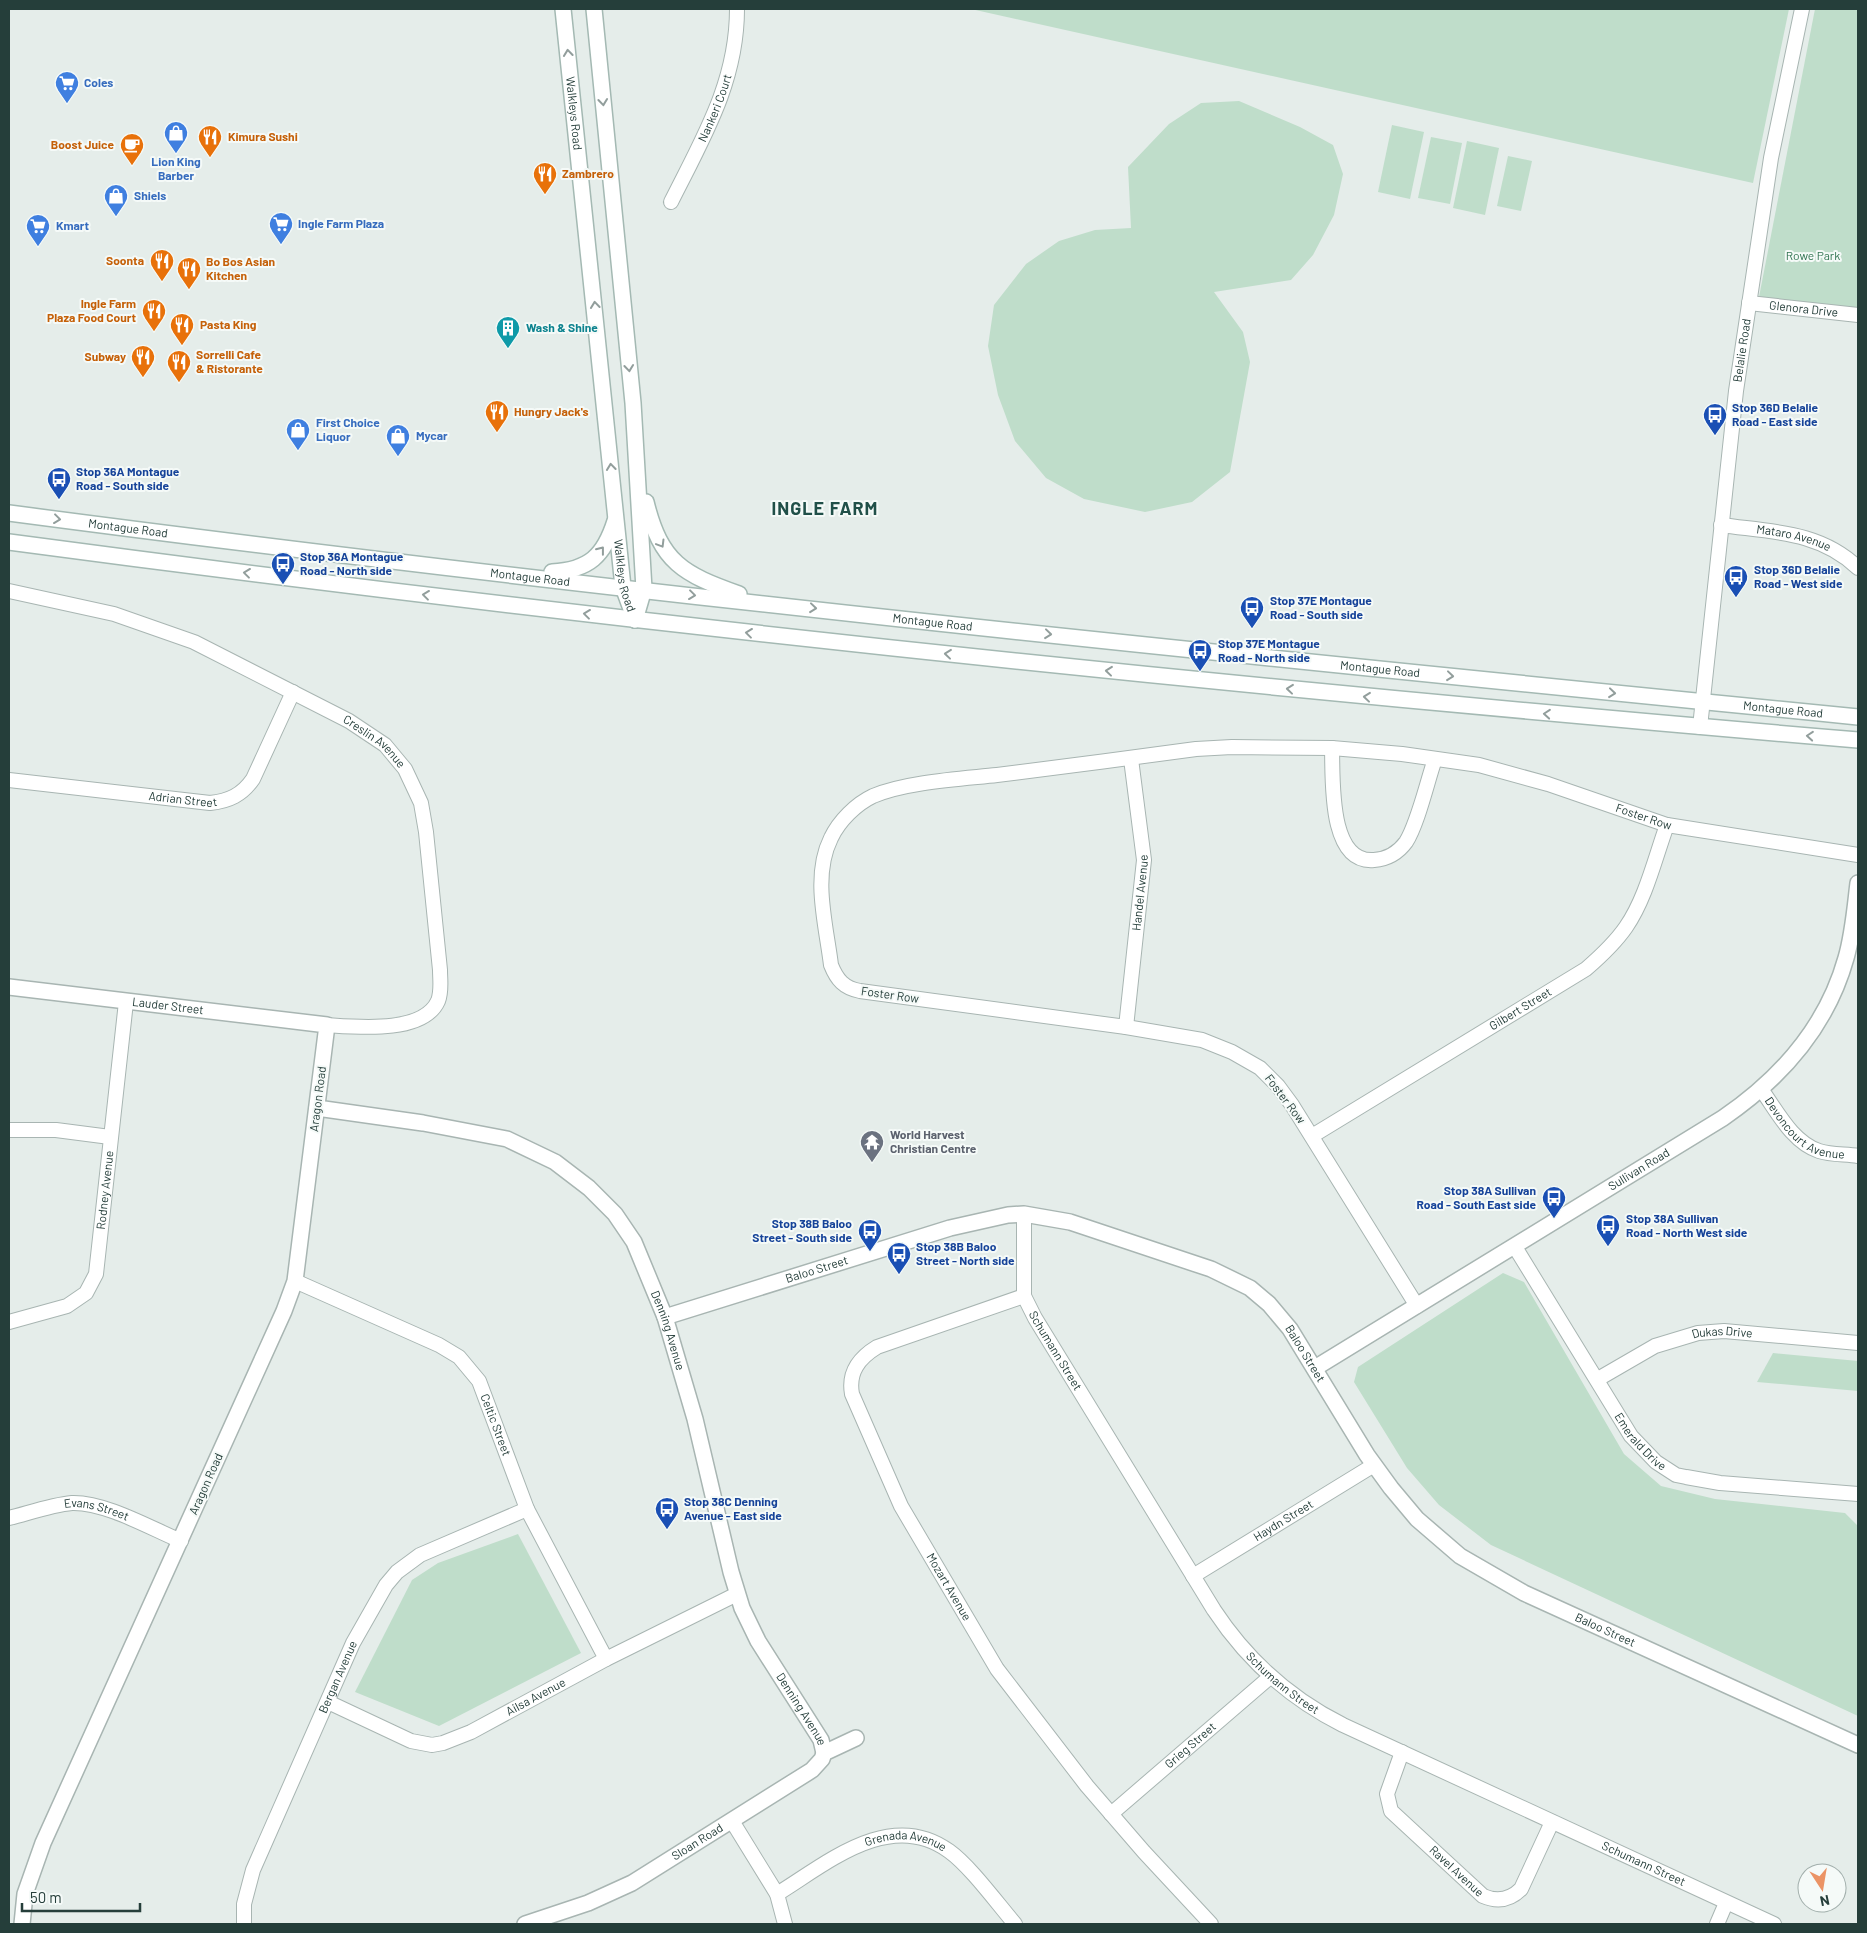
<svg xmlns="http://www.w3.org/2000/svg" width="1867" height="1933" font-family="Barlow,sans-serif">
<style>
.green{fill:#bfddca}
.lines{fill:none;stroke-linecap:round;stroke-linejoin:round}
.minor-casing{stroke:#a8b5b2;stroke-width:16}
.tertiary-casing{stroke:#a8b5b2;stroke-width:18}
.secondary-casing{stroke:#a4b9b3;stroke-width:18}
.minor{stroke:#fff;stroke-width:14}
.tertiary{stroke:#fff;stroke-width:15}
.secondary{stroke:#fff;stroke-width:15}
.oneway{stroke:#929e9c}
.labels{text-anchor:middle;stroke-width:4;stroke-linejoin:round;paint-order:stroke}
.shop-label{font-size:12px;font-weight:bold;fill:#366cbe;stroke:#f5faf8;text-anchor:start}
.street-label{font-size:12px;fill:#253e3a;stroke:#f5faf8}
.food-label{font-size:12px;font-weight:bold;fill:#c56008;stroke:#f5faf8;text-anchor:start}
.park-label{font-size:12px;fill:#317451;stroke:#f5faf8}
.culture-label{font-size:12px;font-weight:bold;fill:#0d838f;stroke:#f5faf8;text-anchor:start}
.transit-label{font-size:12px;font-weight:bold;fill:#164399;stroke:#f5faf8;text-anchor:start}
.worship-label{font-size:12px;font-weight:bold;fill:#5b616d;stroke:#f5faf8;text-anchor:start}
.district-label{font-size:18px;font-weight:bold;letter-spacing:1px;fill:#215049;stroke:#f5faf8}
</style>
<rect width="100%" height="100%" fill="#e5edea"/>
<!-- green -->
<g class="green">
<path d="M 971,9 L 1789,9 L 1753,183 Z"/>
<path d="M 1815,9 L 1858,9 L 1858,308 L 1759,297 Z"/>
<path d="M 1239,101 L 1300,127 L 1333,145 L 1343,174 L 1334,215 L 1313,255 L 1291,280 L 1214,292 L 1243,332 L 1250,362 L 1230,472 L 1192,502 L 1145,512 L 1084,499 L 1046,478 L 1015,441 L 998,395 L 988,346 L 994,305 L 1026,264 L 1059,241 L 1095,230 L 1131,228 L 1128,167 L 1169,124 L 1201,103 Z"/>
<path d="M 1392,125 L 1424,132 L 1410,199 L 1378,192 Z"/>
<path d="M 1431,137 L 1462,143 L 1450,204 L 1418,198 Z"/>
<path d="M 1467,141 L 1499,148 L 1485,215 L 1453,208 Z"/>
<path d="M 1508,156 L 1532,161 L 1521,211 L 1497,206 Z"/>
<path d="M 1503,1273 L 1524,1282 L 1624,1454 L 1661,1486 L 1715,1499 L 1845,1513 L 1858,1526 L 1858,1716 L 1491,1545 L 1439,1505 L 1407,1468 L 1354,1382 L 1358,1367 Z"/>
<path d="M 1773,1353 L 1858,1361 L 1858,1391 L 1757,1382 Z"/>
<path d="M 518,1534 L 581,1653 L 439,1726 L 355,1692 L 412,1580 L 438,1563 Z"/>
</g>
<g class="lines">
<!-- minor casing -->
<g class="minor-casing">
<g id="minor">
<path id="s1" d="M 671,202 C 703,138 737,82 737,9"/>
<path id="s2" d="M 1749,303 L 1858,315"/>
<path id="s3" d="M 1721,525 C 1771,532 1820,531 1858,568"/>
<path id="s4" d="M 9,591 L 114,614 L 194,642 L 349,721 L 385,745 L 405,769 L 421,803 L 426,832 L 440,970 C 440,980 442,991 438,1001 C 423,1034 357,1027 327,1025"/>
<path id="s5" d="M 1700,727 L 1736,391 L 1771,158 L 1802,9"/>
<path d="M 1332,748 C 1333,778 1328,864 1374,860 C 1387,859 1398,853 1406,842 C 1418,823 1427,782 1435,759"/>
<path id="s6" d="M 9,780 L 210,803 C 229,801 242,795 253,779 L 293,692"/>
<path id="s7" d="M 1126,1027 L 1144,860 L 1131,759"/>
<path id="s8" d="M 1761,1089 C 1777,1111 1792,1142 1819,1151 C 1831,1155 1846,1154 1858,1156"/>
<path d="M 9,1130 L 56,1130 L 110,1137"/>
<path id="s9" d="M 1312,1136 L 1586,969 C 1601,956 1615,943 1626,927 C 1646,898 1655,858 1667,825"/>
<path id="s10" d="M 1024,1214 L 1024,1296 L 1035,1318 L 1214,1610 C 1247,1660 1289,1698 1343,1725 L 1774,1924"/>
<path id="s11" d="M 1515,1247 L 1631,1436 L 1656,1462 L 1676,1475 L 1686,1477 L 1720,1483 L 1858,1494"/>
<path id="s12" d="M 295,1281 L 439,1345 L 459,1357 L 479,1381 L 527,1509 L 606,1659"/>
<path id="s13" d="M 1024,1296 L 877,1347 C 859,1358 848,1372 852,1394 L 901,1506 L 997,1669 L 1087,1786 L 1144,1852 L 1211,1924"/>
<path id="s14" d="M 1417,1306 L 1292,1105 L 1278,1086 L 1260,1068 L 1232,1052 L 1202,1040 L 1126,1027 L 860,991 C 844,988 837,980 831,965 C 826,924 812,876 831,838 C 839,821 856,804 873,796 C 906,782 960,779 997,775 C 1063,767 1130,758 1196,749 L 1232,747 L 1332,748 L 1402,754 L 1479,765 L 1548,784 L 1667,825 L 1858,855"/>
<path id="s15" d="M 9,1322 L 67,1306 L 86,1293 L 96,1274 L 126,1002"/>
<path id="s16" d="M 1598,1379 L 1655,1346 L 1698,1333 L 1724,1331 L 1858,1343"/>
<path id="s17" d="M 9,1518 C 29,1513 51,1505 72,1503 C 105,1502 150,1528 181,1541"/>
<path id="s18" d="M 1193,1576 L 1374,1465"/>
<path id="s19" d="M 328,1702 L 411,1741 L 432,1745 L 443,1743 L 471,1732 L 606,1659 L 737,1594"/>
<path id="s20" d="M 1402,1752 L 1387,1794 L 1391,1811 L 1483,1896 C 1497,1902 1510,1900 1521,1889 L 1552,1822"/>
<path id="s21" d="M 1111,1814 L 1270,1677"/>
<path d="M 732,1821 L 777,1894 L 785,1924"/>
<path id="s22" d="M 777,1894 C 826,1864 890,1808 949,1851 C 970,1866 997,1903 1015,1924"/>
<path id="s23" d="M 244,1924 L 244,1904 L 253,1870 L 353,1643 L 386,1585 L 397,1572 L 420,1555 L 527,1509"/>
<path d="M 1717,1924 L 1726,1903"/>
</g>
</g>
<!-- tertiary casing -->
<g class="tertiary-casing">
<g id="tertiary">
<path id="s24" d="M 9,987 L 327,1025 L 295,1281 L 284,1311 L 43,1843 L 25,1894 L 22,1924"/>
<path id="s25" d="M 317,1108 L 423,1123 L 507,1139 L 555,1162 L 589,1188 L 615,1214 L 634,1242 L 665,1317 L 695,1419 L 731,1572 L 742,1608 L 758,1641 L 821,1740 L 824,1753"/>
<path id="s26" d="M 665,1317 L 950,1228 L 1008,1215 L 1024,1214 L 1070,1222 L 1211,1269 L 1250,1288 L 1269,1304 L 1290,1329 L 1367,1455 L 1391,1488 L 1417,1519 L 1460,1556 L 1524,1593 L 1858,1745"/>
<path id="s27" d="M 1315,1368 L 1723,1118 C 1780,1079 1827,1026 1846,958 C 1853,934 1855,908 1858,883"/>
<path id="s28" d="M 525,1924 L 588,1903 L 632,1883 L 812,1770 L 822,1759 L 824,1753 L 856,1738"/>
</g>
</g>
<!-- secondary casing -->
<g class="secondary-casing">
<g id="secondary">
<path id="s29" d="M 563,9 L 623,587 L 635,620"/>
<path d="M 594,9 L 633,403 L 644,589 L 635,620"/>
<path d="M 646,502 C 661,563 683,574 739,594"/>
<path id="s30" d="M 9,513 C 624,594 1241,656 1858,717"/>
<path d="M 9,542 C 624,624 1240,688 1858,740"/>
<path d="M 552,572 C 589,570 604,556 615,521"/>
</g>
</g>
<!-- minor -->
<use href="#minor" class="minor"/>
<!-- tertiary -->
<use href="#tertiary" class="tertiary"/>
<!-- secondary -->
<use href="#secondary" class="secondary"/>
</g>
<!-- one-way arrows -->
<defs><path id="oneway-chevron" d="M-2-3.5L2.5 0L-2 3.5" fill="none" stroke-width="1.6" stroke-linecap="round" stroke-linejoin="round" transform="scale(1.25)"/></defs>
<g class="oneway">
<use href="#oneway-chevron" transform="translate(568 53) rotate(-96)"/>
<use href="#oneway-chevron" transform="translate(603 102) rotate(84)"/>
<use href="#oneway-chevron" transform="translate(595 305) rotate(-96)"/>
<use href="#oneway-chevron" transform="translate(629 368) rotate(84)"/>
<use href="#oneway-chevron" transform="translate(611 467) rotate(-96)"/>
<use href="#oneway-chevron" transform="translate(57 519) rotate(7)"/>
<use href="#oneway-chevron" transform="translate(661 544) rotate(59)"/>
<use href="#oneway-chevron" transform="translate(601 550) rotate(-52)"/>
<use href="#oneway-chevron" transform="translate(247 573) rotate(-173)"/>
<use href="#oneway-chevron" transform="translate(426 595) rotate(-173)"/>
<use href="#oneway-chevron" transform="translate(692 595) rotate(7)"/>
<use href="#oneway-chevron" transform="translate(813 608) rotate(6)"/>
<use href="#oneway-chevron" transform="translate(587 614) rotate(-173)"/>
<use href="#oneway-chevron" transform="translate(749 633) rotate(-173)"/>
<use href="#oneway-chevron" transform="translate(1048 634) rotate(6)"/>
<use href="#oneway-chevron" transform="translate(948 654) rotate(-174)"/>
<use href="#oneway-chevron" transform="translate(1109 671) rotate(-174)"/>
<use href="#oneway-chevron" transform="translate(1450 676) rotate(6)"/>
<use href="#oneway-chevron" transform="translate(1290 689) rotate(-174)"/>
<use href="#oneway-chevron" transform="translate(1612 693) rotate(6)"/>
<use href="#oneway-chevron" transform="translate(1367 697) rotate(-174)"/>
<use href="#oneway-chevron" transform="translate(1547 714) rotate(-175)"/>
<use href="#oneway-chevron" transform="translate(1810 736) rotate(-175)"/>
</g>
<!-- icons -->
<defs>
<g id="supermarket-pin" transform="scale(1.25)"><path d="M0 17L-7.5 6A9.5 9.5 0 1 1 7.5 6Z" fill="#3f7fe0" stroke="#f5faf8"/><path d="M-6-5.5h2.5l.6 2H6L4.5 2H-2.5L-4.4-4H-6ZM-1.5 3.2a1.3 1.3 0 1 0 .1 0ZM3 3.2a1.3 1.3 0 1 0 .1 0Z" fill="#fff"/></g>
<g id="shop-pin" transform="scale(1.25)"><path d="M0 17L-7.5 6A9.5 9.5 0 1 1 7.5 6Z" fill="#3f7fe0" stroke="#f5faf8"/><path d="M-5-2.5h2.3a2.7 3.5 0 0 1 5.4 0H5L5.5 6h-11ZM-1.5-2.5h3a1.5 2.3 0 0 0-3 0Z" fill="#fff"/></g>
<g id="restaurant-pin" transform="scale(1.25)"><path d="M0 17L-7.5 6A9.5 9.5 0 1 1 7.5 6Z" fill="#e8710a" stroke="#f5faf8"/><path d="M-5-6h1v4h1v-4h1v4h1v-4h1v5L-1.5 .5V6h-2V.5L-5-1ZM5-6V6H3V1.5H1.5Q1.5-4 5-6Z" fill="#fff"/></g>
<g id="cafe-pin" transform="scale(1.25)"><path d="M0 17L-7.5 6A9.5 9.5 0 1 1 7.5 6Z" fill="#e8710a" stroke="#f5faf8"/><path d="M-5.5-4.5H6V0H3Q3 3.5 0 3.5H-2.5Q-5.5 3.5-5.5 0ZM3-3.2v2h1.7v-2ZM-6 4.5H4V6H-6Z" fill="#fff"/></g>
<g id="building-pin" transform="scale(1.25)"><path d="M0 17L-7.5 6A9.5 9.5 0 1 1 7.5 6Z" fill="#0f9aa8" stroke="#f5faf8"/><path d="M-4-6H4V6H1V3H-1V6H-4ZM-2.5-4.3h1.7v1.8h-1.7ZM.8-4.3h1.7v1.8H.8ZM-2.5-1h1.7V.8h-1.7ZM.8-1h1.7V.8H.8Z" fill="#fff"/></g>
<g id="bus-pin" transform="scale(1.25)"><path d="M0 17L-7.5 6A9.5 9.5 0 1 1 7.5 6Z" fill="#1a4fb4" stroke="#f5faf8"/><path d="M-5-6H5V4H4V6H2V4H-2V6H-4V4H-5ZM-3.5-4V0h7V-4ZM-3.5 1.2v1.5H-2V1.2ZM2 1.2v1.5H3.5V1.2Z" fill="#fff"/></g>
<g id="temple-pin" transform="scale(1.25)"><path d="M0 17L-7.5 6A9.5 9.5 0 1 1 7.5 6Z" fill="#6b7280" stroke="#f5faf8"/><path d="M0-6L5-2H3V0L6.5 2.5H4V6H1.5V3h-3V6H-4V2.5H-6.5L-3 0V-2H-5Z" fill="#fff"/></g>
</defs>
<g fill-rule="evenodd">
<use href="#supermarket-pin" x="67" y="83"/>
<use href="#shop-pin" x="176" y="133"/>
<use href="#restaurant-pin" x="210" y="137"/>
<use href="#cafe-pin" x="132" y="145"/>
<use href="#restaurant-pin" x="545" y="174"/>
<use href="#shop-pin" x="116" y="196"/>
<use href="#supermarket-pin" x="281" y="224"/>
<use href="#supermarket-pin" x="38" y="226"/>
<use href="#restaurant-pin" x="162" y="261"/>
<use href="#restaurant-pin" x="189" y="269"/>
<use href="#restaurant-pin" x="154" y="311"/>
<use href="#restaurant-pin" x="182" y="325"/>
<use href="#building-pin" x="508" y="328"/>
<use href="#restaurant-pin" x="143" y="357"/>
<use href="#restaurant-pin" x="179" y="362"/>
<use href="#restaurant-pin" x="497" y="412"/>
<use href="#bus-pin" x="1715" y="415"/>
<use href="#shop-pin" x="298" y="430"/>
<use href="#shop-pin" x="398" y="436"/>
<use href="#bus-pin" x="59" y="479"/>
<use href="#bus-pin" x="283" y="564"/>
<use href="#bus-pin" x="1736" y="577"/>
<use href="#bus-pin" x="1252" y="608"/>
<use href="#bus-pin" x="1200" y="651"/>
<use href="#temple-pin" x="872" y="1142"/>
<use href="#bus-pin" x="1554" y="1198"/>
<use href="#bus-pin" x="1608" y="1226"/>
<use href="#bus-pin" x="870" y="1231"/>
<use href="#bus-pin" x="899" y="1254"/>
<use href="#bus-pin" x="667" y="1509"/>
</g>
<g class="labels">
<!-- shop labels -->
<g class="shop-label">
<text x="84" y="87">Coles</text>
<text x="176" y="166" text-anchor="middle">Lion King<tspan x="176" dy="14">Barber</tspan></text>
<text x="134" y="200">Shiels</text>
<text x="298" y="228">Ingle Farm Plaza</text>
<text x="56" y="230">Kmart</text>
<text x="316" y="427">First Choice<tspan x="316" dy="14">Liquor</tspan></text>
<text x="416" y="440">Mycar</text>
</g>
<!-- street labels -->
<g class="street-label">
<text dy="4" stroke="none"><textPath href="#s1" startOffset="104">Nankeri Court</textPath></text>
<text dy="4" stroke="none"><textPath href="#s29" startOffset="105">Walkleys Road</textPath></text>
<text dy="4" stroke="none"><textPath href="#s2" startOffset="55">Glenora Drive</textPath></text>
<text dy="4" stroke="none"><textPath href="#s5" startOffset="379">Belalie Road</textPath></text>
<text dy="4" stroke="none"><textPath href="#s30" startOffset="120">Montague Road</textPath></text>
<text dy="4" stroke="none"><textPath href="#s3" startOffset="74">Mataro Avenue</textPath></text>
<text dy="4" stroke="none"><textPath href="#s29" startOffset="570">Walkleys Road</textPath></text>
<text dy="4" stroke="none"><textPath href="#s30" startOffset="525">Montague Road</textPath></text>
<text dy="4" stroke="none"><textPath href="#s30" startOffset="930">Montague Road</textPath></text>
<text dy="4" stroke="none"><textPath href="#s30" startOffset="1380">Montague Road</textPath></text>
<text dy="4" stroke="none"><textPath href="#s30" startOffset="1785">Montague Road</textPath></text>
<text dy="4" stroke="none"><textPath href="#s4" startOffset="399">Creslin Avenue</textPath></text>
<text dy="4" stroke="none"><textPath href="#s6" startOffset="175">Adrian Street</textPath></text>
<text dy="4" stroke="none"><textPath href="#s14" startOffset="1710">Foster Row</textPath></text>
<text dy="4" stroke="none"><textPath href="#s7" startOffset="135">Handel Avenue</textPath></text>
<text transform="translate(890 995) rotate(8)" y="4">Foster Row</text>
<text dy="4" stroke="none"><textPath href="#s24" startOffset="160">Lauder Street</textPath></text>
<text dy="4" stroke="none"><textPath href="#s9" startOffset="244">Gilbert Street</textPath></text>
<text transform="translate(318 1099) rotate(-83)" y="4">Aragon Road</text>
<text transform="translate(1285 1099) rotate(53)" y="4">Foster Row</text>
<text dy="4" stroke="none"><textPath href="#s8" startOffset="62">Devoncourt Avenue</textPath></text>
<text dy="4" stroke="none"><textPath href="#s27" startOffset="380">Sullivan Road</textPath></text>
<text dy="4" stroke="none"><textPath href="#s15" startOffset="189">Rodney Avenue</textPath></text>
<text dy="4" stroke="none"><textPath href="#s26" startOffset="159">Baloo Street</textPath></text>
<text dy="4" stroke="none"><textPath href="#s25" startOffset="454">Denning Avenue</textPath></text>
<text dy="4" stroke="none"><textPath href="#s16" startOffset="135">Dukas Drive</textPath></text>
<text dy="4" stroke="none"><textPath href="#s10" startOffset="145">Schumann Street</textPath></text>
<text dy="4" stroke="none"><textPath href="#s26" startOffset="699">Baloo Street</textPath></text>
<text dy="4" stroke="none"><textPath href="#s12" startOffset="259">Celtic Street</textPath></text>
<text dy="4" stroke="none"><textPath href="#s11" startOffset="232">Emerald Drive</textPath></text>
<text transform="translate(206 1484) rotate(-66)" y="4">Aragon Road</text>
<text dy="4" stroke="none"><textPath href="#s17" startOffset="90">Evans Street</textPath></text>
<text dy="4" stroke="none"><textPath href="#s18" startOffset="106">Haydn Street</textPath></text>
<text dy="4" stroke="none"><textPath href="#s13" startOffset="429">Mozart Avenue</textPath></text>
<text dy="4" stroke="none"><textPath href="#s26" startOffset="1119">Baloo Street</textPath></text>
<text dy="4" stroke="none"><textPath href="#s23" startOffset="266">Bergan Avenue</textPath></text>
<text dy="4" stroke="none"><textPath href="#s10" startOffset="550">Schumann Street</textPath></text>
<text dy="4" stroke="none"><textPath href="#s19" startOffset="228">Ailsa Avenue</textPath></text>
<text dy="4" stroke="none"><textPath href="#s25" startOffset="859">Denning Avenue</textPath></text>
<text dy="4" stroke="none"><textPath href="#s21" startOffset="105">Grieg Street</textPath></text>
<text dy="4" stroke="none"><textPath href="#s28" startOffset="192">Sloan Road</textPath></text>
<text dy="4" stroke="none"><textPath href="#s22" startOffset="144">Grenada Avenue</textPath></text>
<text dy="4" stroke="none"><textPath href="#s10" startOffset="955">Schumann Street</textPath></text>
<text dy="4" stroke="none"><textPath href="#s20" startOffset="151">Ravel Avenue</textPath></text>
</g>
<!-- food labels -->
<g class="food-label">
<text x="228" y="141">Kimura Sushi</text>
<text x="114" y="149" text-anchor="end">Boost Juice</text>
<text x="562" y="178">Zambrero</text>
<text x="144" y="265" text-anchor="end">Soonta</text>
<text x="206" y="266">Bo Bos Asian<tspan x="206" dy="14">Kitchen</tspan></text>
<text x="136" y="308" text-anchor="end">Ingle Farm<tspan x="136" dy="14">Plaza Food Court</tspan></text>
<text x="200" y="329">Pasta King</text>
<text x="196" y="359">Sorrelli Cafe<tspan x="196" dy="14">&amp; Ristorante</tspan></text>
<text x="126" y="361" text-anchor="end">Subway</text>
<text x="514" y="416">Hungry Jack's</text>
</g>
<!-- park labels -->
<g class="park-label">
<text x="1813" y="260">Rowe Park</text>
</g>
<!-- culture labels -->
<g class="culture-label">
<text x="526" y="332">Wash &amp; Shine</text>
</g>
<!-- transit labels -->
<g class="transit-label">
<text x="1732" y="412">Stop 36D Belalie<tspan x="1732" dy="14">Road - East side</tspan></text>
<text x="76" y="476">Stop 36A Montague<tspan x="76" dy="14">Road - South side</tspan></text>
<text x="300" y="561">Stop 36A Montague<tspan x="300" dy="14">Road - North side</tspan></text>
<text x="1754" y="574">Stop 36D Belalie<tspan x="1754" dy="14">Road - West side</tspan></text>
<text x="1270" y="605">Stop 37E Montague<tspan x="1270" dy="14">Road - South side</tspan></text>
<text x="1218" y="648">Stop 37E Montague<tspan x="1218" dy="14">Road - North side</tspan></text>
<text x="1536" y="1195" text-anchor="end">Stop 38A Sullivan<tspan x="1536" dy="14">Road - South East side</tspan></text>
<text x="1626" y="1223">Stop 38A Sullivan<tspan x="1626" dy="14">Road - North West side</tspan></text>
<text x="852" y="1228" text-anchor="end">Stop 38B Baloo<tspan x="852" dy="14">Street - South side</tspan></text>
<text x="916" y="1251">Stop 38B Baloo<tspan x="916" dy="14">Street - North side</tspan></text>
<text x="684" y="1506">Stop 38C Denning<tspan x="684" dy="14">Avenue - East side</tspan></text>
</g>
<!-- worship labels -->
<g class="worship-label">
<text x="890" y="1139">World Harvest<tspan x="890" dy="14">Christian Centre</tspan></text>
</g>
<!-- district labels -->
<g class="district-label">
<text x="825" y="515">INGLE FARM</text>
</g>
</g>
<!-- border -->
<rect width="1867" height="1933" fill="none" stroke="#253e3a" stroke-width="20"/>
<!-- north arrow -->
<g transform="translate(1822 1888) rotate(168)"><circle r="24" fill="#f5faf8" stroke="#a2afac"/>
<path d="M0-4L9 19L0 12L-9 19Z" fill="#eb9365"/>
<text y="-8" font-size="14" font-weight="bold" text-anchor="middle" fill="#253e3a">N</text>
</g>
<!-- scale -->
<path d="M22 1903v8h118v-8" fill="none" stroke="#253e3a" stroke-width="2.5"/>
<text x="30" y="1903" font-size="15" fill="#253e3a" stroke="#f5faf8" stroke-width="4" paint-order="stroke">50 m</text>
</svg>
